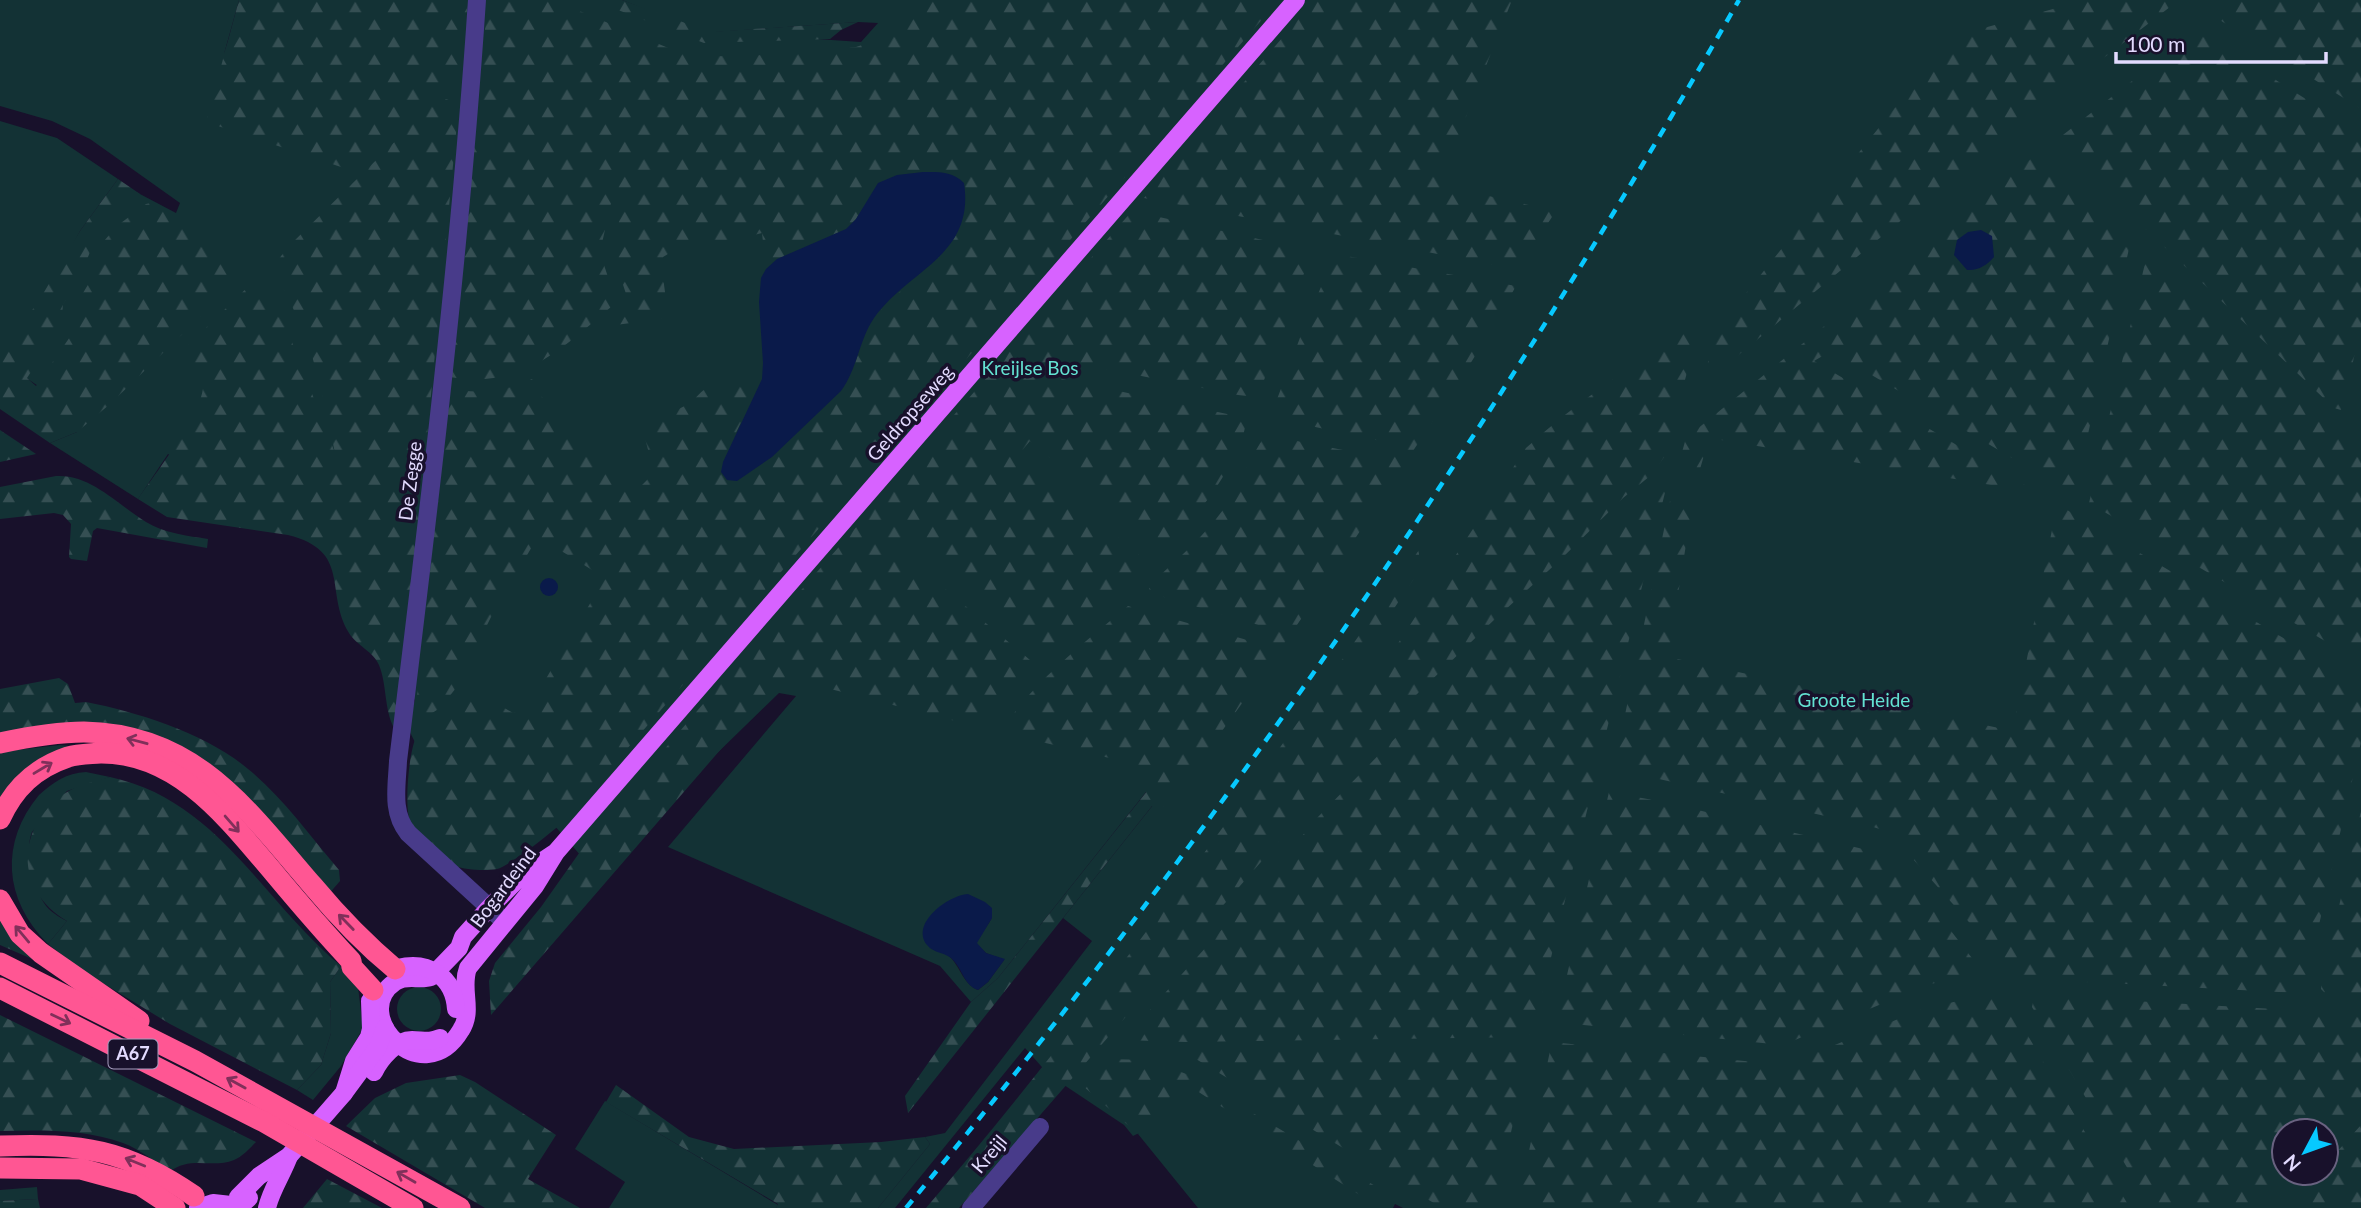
<svg xmlns="http://www.w3.org/2000/svg" width="2361" height="1208" font-family="Lato,sans-serif">
<style>
.green{fill:#133235;fill-rule:evenodd}
.forest{fill:url(#forest-firs)}
.water{fill:#0a1a4a}
.lines{fill:none;stroke-linecap:round;stroke-linejoin:round}
.minor{stroke:#483b8a;stroke-width:18}
.major{stroke:#d762ff;stroke-width:18}
.highway{stroke:#ff5693;stroke-width:21}
.rail{stroke:#07c9ff;stroke-width:4.5;stroke-dasharray:10 9;stroke-linecap:butt}
.oneway{stroke:#80305a}
.labels{text-anchor:middle;stroke-width:7;stroke-linejoin:round;paint-order:stroke}
.shield{fill:#18112b;stroke:#a69ebf;stroke-width:2}
.shield-label{font-size:18px;font-weight:bold;fill:#e3dbff}
.park-label{font-size:19px;fill:#63e2d2;stroke:#18112b}
.street-label{font-size:19px;fill:#e3dbff;stroke:#18112b}
</style>
<defs>
<pattern id="forest-firs" width="22" height="20" patternUnits="userSpaceOnUse" patternTransform="scale(1.75)"><rect width="22" height="20" fill="#133235"/><path d="M5 1l3.5 6h-7zM16 11l3.5 6h-7z" fill="#354f53"/></pattern>
</defs>
<rect width="100%" height="100%" fill="#18112b"/>
<!-- green -->
<g class="green">
<path d="M 0,0 L 239,0 L 224,54 L 242,0 L 609,0 L 700,31 L 622,0 L 2361,0 L 2361,1208 L 1403,1208 L 1395,1204 L 1393,1208 L 1198,1208 L 1138,1134 L 1139,1133 L 1133,1136 L 1124,1125 L 1049,1075 L 1025,1048 L 895,1208 L 878,1208 L 930,1144 L 925,1137 L 945,1133 L 1092,941 L 1063,918 L 1153,805 L 1146,792 L 998,978 L 971,1002 L 940,966 L 668,847 L 796,696 L 779,693 L 595,872 L 547,817 L 447,808 L 407,726 L 415,700 L 377,656 L 364,571 L 168,454 L 138,499 L 50,443 L 77,432 L 66,405 L 0,360 L 0,121 L 57,138 L 118,179 L 80,231 L 70,250 L 121,184 L 176,213 L 180,203 L 90,139 L 52,121 L 0,106 ZM 858,22 L 878,23 L 861,42 L 716,32 ZM 992,918 L 976,943 L 986,953 L 1004,960 L 988,982 L 978,990 C 963,984 960,966 949,956 ZM 2284,1131 L 2326,1131 L 2326,1173 L 2284,1173 Z"/>
<path d="M 60,745 L 90,748 L 73,753 L 0,803 L 0,752 Z"/>
<path d="M 86,772 L 110,777 L 67,791 L 32,832 C 24,852 33,885 44,903 C 49,911 59,917 67,921 L 48,944 C 3,899 0,842 39,795 C 54,782 66,773 86,772 Z"/>
<path d="M 341,966 L 358,987 L 363,1028 L 341,1066 L 313,1100 L 297,1090 L 321,1065 L 331,1033 L 330,982 Z"/>
<circle cx="419" cy="1009" r="22"/>
<path d="M 605,1101 L 778,1205 L 776,1208 L 609,1208 L 625,1182 L 575,1149 Z"/>
<path d="M 37,1187 L 38,1199 L 0,1201 L 0,1190 Z"/>
</g>
<!-- forest -->
<g class="forest">
<path d="M 239,0 L 468,0 L 462,61 L 350,170 L 206,122 Z"/>
<path d="M 488,0 L 553,0 L 690,57 L 763,55 L 856,47 L 871,42 L 887,32 L 914,0 L 1279,0 L 566,819 C 555,830 511,865 497,869 C 486,871 466,870 455,866 C 446,863 414,830 410,821 C 404,804 409,753 416,737 C 442,727 456,711 472,689 L 513,713 L 523,711 L 530,706 L 605,578 L 542,539 L 537,538 L 491,617 L 456,688 L 440,708 L 429,715 L 420,714 L 416,706 L 449,389 C 478,394 506,392 532,379 L 550,411 L 615,482 L 625,490 L 637,490 L 650,477 L 646,472 L 650,457 L 640,420 C 657,416 674,413 688,404 C 695,400 699,393 705,389 C 719,377 743,379 759,385 L 729,447 L 772,457 C 792,439 831,408 845,386 C 858,365 860,337 875,317 C 898,287 951,258 962,222 C 965,211 964,196 964,185 L 923,172 L 886,178 L 875,186 L 856,219 L 846,229 L 772,262 L 766,269 L 762,233 L 730,241 L 678,248 L 663,257 L 662,270 L 668,314 L 662,316 L 661,319 L 608,326 L 627,307 L 628,300 L 615,260 L 614,244 L 623,202 L 612,199 L 602,243 L 603,262 L 616,301 L 611,307 C 560,350 522,389 450,377 Z"/>
<path d="M 600,0 L 622,0 L 710,32 L 858,22 L 841,30 L 830,39 L 704,43 L 605,5 Z"/>
<path d="M 1315,0 L 1512,0 L 1439,185 L 1556,211 L 1530,250 L 1511,268 L 1144,198 Z"/>
<path d="M 2086,0 L 2179,0 L 2014,127 L 1701,386 L 1718,328 L 1922,74 L 1963,36 L 1980,29 Z"/>
<path d="M 2237,0 L 2361,0 L 2361,109 L 2215,17 Z"/>
<path d="M 2197,30 L 2361,134 L 2361,329 L 2341,410 L 2334,408 L 2054,142 Z"/>
<path d="M 443,98 L 457,103 L 458,113 L 421,499 L 394,728 C 384,709 387,684 379,665 C 374,652 356,645 349,633 C 324,591 352,551 288,535 L 167,517 L 138,499 C 154,475 207,408 203,382 C 201,368 191,361 180,353 L 258,277 L 264,284 L 285,324 L 335,453 L 322,392 L 309,345 L 289,299 L 274,271 L 275,264 L 288,247 L 432,105 Z"/>
<path d="M 2038,153 L 2122,231 L 2128,238 L 2130,244 L 2075,493 L 2068,491 L 1831,351 L 1814,361 L 2035,491 L 2009,488 L 1709,438 L 1698,476 L 1677,470 L 1686,438 Z"/>
<path d="M 118,179 L 140,194 L 113,214 L 96,237 L 80,277 L 63,304 L 61,326 L 27,378 L 36,386 L 72,334 L 75,324 L 74,308 L 92,278 L 104,241 L 117,226 L 146,204 L 151,203 L 163,209 L 245,268 L 223,295 L 110,404 L 77,432 L 50,443 L 0,409 L 0,356 L 40,299 L 80,231 Z"/>
<path d="M 1132,211 L 1312,251 L 1279,344 L 1257,397 L 1238,395 L 1060,360 L 1057,378 L 1246,418 C 1247,451 1191,531 1161,547 L 1097,498 L 1030,441 L 1019,454 L 1137,553 L 1144,561 L 1136,571 L 1052,646 L 1045,649 L 1034,643 L 909,538 L 901,552 L 1030,660 L 1020,676 L 976,724 L 971,725 L 807,683 L 783,681 L 772,690 L 491,1015 L 489,981 L 495,963 L 541,907 L 594,832 L 755,643 Z"/>
<path d="M 1335,254 L 1516,286 C 1477,358 1430,425 1385,493 C 1316,599 1245,703 1168,803 L 1163,807 L 1152,806 L 908,1113 L 905,1096 L 971,1002 L 998,978 L 1148,790 L 1156,774 L 1150,769 L 1139,765 L 1007,734 L 1002,730 C 1034,681 1083,644 1128,606 L 1261,644 L 1272,629 L 1157,595 L 1149,589 L 1155,580 C 1179,558 1203,537 1223,510 C 1240,487 1249,457 1266,435 L 1384,458 L 1390,443 L 1278,419 L 1274,416 L 1273,410 L 1304,327 Z"/>
<path d="M 2146,259 L 2159,266 L 2175,281 L 2361,457 L 2361,662 L 2089,503 Z"/>
<path d="M 1690,327 L 1696,331 L 1696,338 L 1665,456 L 1650,476 L 1623,498 L 1559,561 L 1495,619 L 1416,695 L 1315,800 L 959,1208 L 926,1208 C 1105,1000 1262,774 1419,550 L 1419,571 L 1345,682 L 1363,691 L 1372,683 L 1526,448 C 1576,402 1634,365 1690,327 Z"/>
<path d="M 0,430 L 36,454 L 0,462 Z"/>
<path d="M 1671,468 L 1533,1031 L 1526,1037 L 1186,1042 L 1123,1040 L 1258,889 L 1317,818 L 1550,580 Z"/>
<path d="M 56,476 C 91,474 118,505 146,522 C 164,533 188,536 208,539 L 207,548 L 97,528 L 93,531 L 87,561 L 71,559 L 69,557 L 71,524 L 63,515 L 54,513 L 0,519 L 0,487 Z"/>
<path d="M 1670,501 L 1692,507 L 1668,657 L 2008,730 L 2012,728 L 2015,720 L 2057,504 L 2361,684 L 2361,742 L 2304,990 L 2299,993 L 2088,982 L 2080,984 L 2024,978 L 2007,965 L 1889,832 L 1870,826 L 1632,773 L 1614,767 Z"/>
<path d="M 59,678 L 68,684 L 75,703 L 86,702 C 138,712 207,734 248,769 C 281,796 307,832 334,864 L 339,870 L 340,881 L 327,896 L 158,742 L 0,734 L 0,689 Z"/>
<path d="M 110,777 C 218,800 262,901 341,966 L 330,982 L 331,1033 L 321,1065 L 297,1090 L 170,1024 L 83,971 L 48,944 L 67,921 C 14,890 16,828 64,794 C 77,785 95,781 110,777 Z"/>
<path d="M 1609,792 L 1664,802 L 1880,853 L 1941,918 L 1985,975 L 1982,978 L 1943,981 L 1927,985 L 1783,1045 L 1564,1023 L 1560,1018 L 1559,1010 Z"/>
<path d="M 2361,811 L 2361,996 L 2327,995 L 2321,989 L 2322,980 Z"/>
<path d="M 0,917 L 39,962 L 0,945 Z"/>
<path d="M 2046,996 L 2361,1014 L 2361,1097 L 2326,1137 L 2326,1131 L 2284,1131 L 2284,1173 L 2294,1173 L 2264,1208 L 2151,1208 L 2032,1007 L 2034,997 Z"/>
<path d="M 1985,998 L 2003,1000 L 2015,1014 L 2130,1208 L 1517,1208 L 1550,1051 L 1555,1044 L 1561,1043 L 1786,1065 L 1925,1008 L 1968,999 Z"/>
<path d="M 0,1015 L 256,1142 C 250,1148 242,1157 234,1160 C 211,1169 191,1155 169,1172 C 155,1162 140,1149 123,1143 C 85,1129 41,1130 0,1131 Z"/>
<path d="M 1239,1048 L 1529,1052 L 1494,1208 L 1442,1208 L 1186,1053 L 1190,1050 Z"/>
<path d="M 1107,1059 L 1149,1060 L 1189,1075 L 1387,1193 L 1376,1204 L 1369,1201 L 1183,1082 L 1138,1134 L 1083,1086 Z"/>
<path d="M 460,1075 L 475,1082 L 556,1135 L 528,1179 L 580,1208 L 485,1208 L 346,1126 L 375,1098 L 406,1083 Z"/>
<path d="M 616,1085 L 689,1137 L 734,1149 L 881,1142 L 925,1137 L 930,1144 L 878,1208 L 776,1208 L 778,1204 L 606,1102 Z"/>
<path d="M 2361,1125 L 2361,1208 L 2288,1208 L 2319,1173 L 2326,1173 L 2326,1164 Z"/>
<path d="M 327,1179 L 382,1208 L 303,1208 Z"/>
<path d="M 38,1199 L 40,1208 L 0,1208 L 0,1201 Z"/>
</g>
<!-- water -->
<g class="water">
<path d="M 923,172 C 939,172 952,171 964,183 C 975,256 909,269 874,318 C 859,340 857,370 841,391 L 772,457 L 737,481 L 727,480 L 721,472 L 723,462 L 762,379 L 763,363 L 759,302 L 761,278 L 766,269 L 777,259 L 846,229 L 856,219 L 878,183 L 897,175 Z"/>
<path d="M 1981,230 L 1992,236 L 1994,257 C 1987,265 1978,271 1967,270 L 1954,255 L 1957,240 L 1968,232 Z"/>
<circle cx="549" cy="587" r="9"/>
<path d="M 968,894 L 985,902 L 992,908 L 992,918 L 977,943 L 986,953 L 1005,959 L 988,982 L 978,990 C 964,985 963,971 954,961 C 947,952 934,954 927,945 C 910,923 949,895 968,894 Z"/>
</g>
<g class="lines">
<!-- minor -->
<g class="minor">
<path d="M 477,0 C 460,255 429,508 398,761 C 397,786 391,812 408,833 L 505,922"/>
<path d="M 971,1208 L 1040,1127"/>
</g>
<!-- major -->
<g class="major">
<path d="M 556,852 L 523,874 L 489,908 L 463,937 L 459,948 L 431,977 C 419,981 407,974 395,982 C 348,1014 423,1094 461,1030 C 474,1010 460,989 468,968 L 535,886 L 556,852 L 1296,0"/>
<path d="M 398,968 C 428,960 454,977 456,1009"/>
<path d="M 374,1072 C 380,1059 396,1040 412,1040 C 423,1040 429,1043 440,1038"/>
<path d="M 344,1093 L 354,1061 L 369,1037 L 371,1029 L 370,1001"/>
<path d="M 238,1197 L 259,1176 L 289,1156 L 344,1093 L 378,1047 L 385,1028"/>
<path d="M 198,1208 L 213,1203 L 240,1206 L 249,1198"/>
<path d="M 267,1208 C 271,1190 283,1173 289,1156"/>
</g>
<!-- highway -->
<g class="highway">
<path d="M 0,743 C 28,737 55,732 84,732 C 196,734 247,810 313,886 C 338,916 365,944 395,969"/>
<path d="M 0,819 C 14,788 35,768 68,757 C 78,754 89,754 100,753 C 178,752 228,819 274,873 C 299,903 324,932 351,961 L 352,967 L 373,990"/>
<path d="M 0,900 L 20,934 L 41,953 L 139,1021"/>
<path d="M 0,963 L 195,1061 L 460,1208"/>
<path d="M 0,988 L 264,1122 L 413,1208"/>
<path d="M 0,1146 C 81,1143 126,1149 194,1196"/>
<path d="M 0,1168 L 81,1169 L 140,1185 L 175,1208"/>
</g>
<!-- rail -->
<path class="rail" d="M 906,1208 C 1219,831 1496,425 1739,0"/>
</g>
<!-- one-way arrows -->
<defs><path id="oneway-shaft" d="M-6 0H5M1.5-3L5.5 0L1.5 3" fill="none" stroke-width="1.6" stroke-linecap="round" stroke-linejoin="round" transform="scale(1.75)"/></defs>
<g class="oneway">
<use href="#oneway-shaft" transform="translate(137 741) rotate(-165)"/>
<use href="#oneway-shaft" transform="translate(43 768) rotate(-31)"/>
<use href="#oneway-shaft" transform="translate(232 824) rotate(49)"/>
<use href="#oneway-shaft" transform="translate(346 922) rotate(-134)"/>
<use href="#oneway-shaft" transform="translate(22 934) rotate(-130)"/>
<use href="#oneway-shaft" transform="translate(61 1019) rotate(26)"/>
<use href="#oneway-shaft" transform="translate(236 1083) rotate(-151)"/>
<use href="#oneway-shaft" transform="translate(135 1162) rotate(-158)"/>
<use href="#oneway-shaft" transform="translate(406 1177) rotate(-150)"/>
</g>
<g class="labels">
<!-- shield labels -->
<rect class="shield" x="108.5" y="1039.5" width="49" height="29" rx="5"/>
<g class="shield-label">
<text x="133" y="1060">A67</text>
</g>
<!-- park labels -->
<g class="park-label">
<text x="1030" y="375">Kreijlse Bos</text>
<text x="1854" y="707">Groote Heide</text>
</g>
<!-- street labels -->
<g class="street-label">
<text transform="translate(910 413) rotate(-49)" y="7">Geldropseweg</text>
<text transform="translate(410 481) rotate(-83)" y="7">De Zegge</text>
<text transform="translate(503 887) rotate(-53)" y="7">Bogardeind</text>
<text transform="translate(989 1154) rotate(-50)" y="7">Kreijl</text>
</g>
</g>
<!-- north arrow -->
<g transform="translate(2305 1152) rotate(229)"><circle r="33" fill="#18112b" stroke="#696280" stroke-width="2"/>
<path d="M0-5L12 26L0 18L-12 26Z" fill="#07c9ff"/>
<text y="-10" font-size="19" font-weight="bold" text-anchor="middle" fill="#e3dbff">N</text>
</g>
<!-- scale -->
<path d="M2116 52v10h210v-10" fill="none" stroke="#e3dbff" stroke-width="3.5"/>
<text x="2126" y="52" font-size="21" fill="#e3dbff" stroke="#18112b" stroke-width="5" paint-order="stroke">100 m</text>
</svg>
